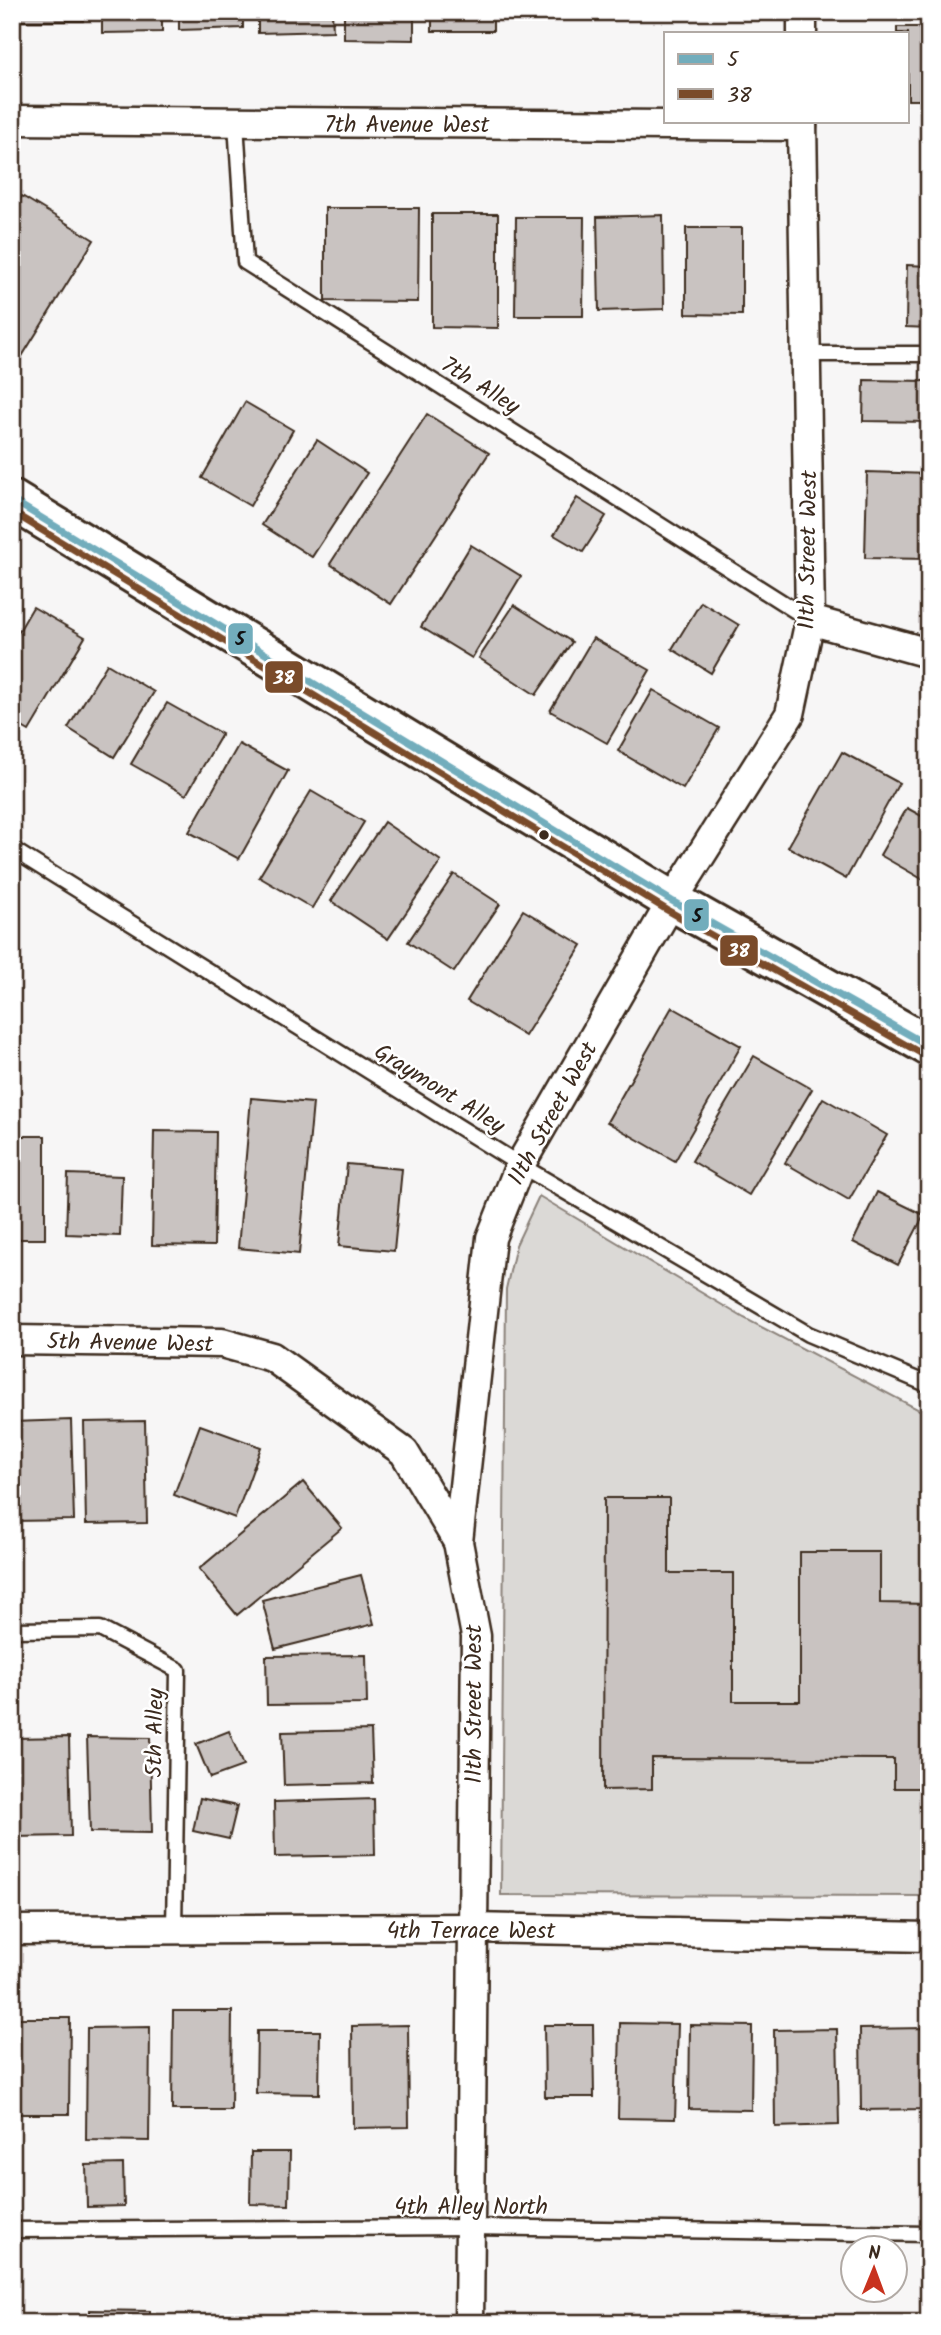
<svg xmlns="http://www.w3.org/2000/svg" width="941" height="2335" font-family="Kalam,sans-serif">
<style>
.green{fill:#dbd9d6;stroke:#8b827a;stroke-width:2}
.building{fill:#c9c3c1;stroke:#3b2a1e;stroke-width:2}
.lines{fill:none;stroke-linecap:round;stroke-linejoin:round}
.lane-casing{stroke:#3b2a1e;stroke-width:19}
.street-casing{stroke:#3b2a1e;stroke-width:33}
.secondary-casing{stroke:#3b2a1e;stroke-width:44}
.lane{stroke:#fff;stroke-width:14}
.street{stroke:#fff;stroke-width:28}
.secondary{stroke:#fff;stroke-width:38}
.bus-1-casing{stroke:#fff;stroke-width:12}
.bus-2-casing{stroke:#fff;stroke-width:12}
.bus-1{stroke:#72adbc;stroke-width:7}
.bus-2{stroke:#7a4b2a;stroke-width:7}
.bus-dot{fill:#3b2a1e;stroke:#fff;stroke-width:2.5}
.labels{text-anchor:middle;stroke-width:5;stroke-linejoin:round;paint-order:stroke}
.street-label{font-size:23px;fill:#3b2a1e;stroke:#fff}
.line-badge{stroke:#fff;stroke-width:2.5}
.badge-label{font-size:19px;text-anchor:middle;font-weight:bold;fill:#fff}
.pale-badge-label{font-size:19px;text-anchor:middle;font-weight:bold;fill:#111}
</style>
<rect width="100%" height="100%" fill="#f7f6f6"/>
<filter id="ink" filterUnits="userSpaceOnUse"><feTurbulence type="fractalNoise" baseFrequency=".0143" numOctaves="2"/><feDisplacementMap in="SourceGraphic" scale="14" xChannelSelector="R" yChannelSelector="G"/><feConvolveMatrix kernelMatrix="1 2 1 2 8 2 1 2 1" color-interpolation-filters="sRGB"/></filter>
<g filter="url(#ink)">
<!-- green -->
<path class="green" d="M 539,1196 L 744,1318 L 929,1415 L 929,1896 L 501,1895 L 506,1289 L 516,1245 Z"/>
<!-- building -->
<g class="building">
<rect x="17" y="12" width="66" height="9"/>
<path d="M 102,12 L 162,12 L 162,32 L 102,33 Z"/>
<path d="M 179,12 L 243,12 L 243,28 L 179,30 Z"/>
<path d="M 258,12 L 332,12 L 333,31 L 258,33 Z"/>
<path d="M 344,12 L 414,12 L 414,40 L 344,39 Z"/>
<rect x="432" y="12" width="61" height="19"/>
<path d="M 897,27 L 929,27 L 929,100 L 908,100 L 908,33 L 897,33 Z"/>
<path d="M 22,196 L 94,240 L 16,366 L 12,363 L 12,212 Z"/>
<path d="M 325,208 L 419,208 L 418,302 L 325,301 Z"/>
<path d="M 432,214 L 498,214 L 498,328 L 432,327 Z"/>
<path d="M 663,215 L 664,309 L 599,311 L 597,217 Z"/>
<path d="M 516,217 L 584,217 L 583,316 L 515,316 Z"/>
<path d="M 686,228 L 742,228 L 742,315 L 686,314 Z"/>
<path d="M 907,265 L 929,266 L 929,328 L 906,327 Z"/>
<path d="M 864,380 L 929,381 L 929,422 L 863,421 Z"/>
<path d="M 245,402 L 293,430 L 250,506 L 202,478 Z"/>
<path d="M 427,414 L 489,453 L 391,604 L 330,564 Z"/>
<path d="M 317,440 L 367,473 L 312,557 L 262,525 Z"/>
<path d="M 867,472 L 929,474 L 929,559 L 865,558 Z"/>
<path d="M 577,498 L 606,516 L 583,552 L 554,535 Z"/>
<path d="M 471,545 L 521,576 L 472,658 L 421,627 Z"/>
<path d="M 701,602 L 739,625 L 711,673 L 672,649 Z"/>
<path d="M 514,605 L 572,642 L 536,695 L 479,658 Z"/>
<path d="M 33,607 L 85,637 L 29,731 L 12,721 L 12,643 Z"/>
<path d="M 593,638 L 650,670 L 607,743 L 550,711 Z"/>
<path d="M 107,664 L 154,692 L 114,757 L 68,728 Z"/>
<path d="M 653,690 L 719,728 L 683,789 L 618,751 Z"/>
<path d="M 167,703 L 222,734 L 186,795 L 131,764 Z"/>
<path d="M 239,744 L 288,771 L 239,859 L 189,832 Z"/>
<path d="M 842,752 L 899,783 L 846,879 L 788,847 Z"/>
<path d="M 311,791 L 364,822 L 312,908 L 259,877 Z"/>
<path d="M 907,808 L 929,820 L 929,883 L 880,855 Z"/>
<path d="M 384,822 L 441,861 L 388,939 L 331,901 Z"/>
<path d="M 454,874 L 500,904 L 454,972 L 408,942 Z"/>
<path d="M 523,910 L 582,945 L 525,1036 L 467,1001 Z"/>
<path d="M 672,1007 L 741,1046 L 675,1161 L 607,1122 Z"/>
<path d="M 754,1056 L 812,1089 L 749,1195 L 692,1161 Z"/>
<path d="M 251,1098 L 313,1103 L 299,1254 L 238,1248 Z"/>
<path d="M 823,1098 L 887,1135 L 849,1200 L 785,1163 Z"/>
<path d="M 154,1131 L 216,1132 L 214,1246 L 152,1245 Z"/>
<rect x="12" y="1136" width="33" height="103"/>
<path d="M 347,1164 L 402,1169 L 394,1251 L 339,1246 Z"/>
<path d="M 68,1174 L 122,1176 L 120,1236 L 66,1234 Z"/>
<path d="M 877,1192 L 924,1215 L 898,1265 L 853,1242 Z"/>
<path d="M 71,1420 L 74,1520 L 12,1521 L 12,1422 Z"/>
<path d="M 145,1421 L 147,1523 L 86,1524 L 84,1422 Z"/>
<path d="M 200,1425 L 261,1447 L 235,1518 L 174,1495 Z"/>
<path d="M 303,1482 L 342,1528 L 237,1615 L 199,1569 Z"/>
<path d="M 604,1498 L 669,1498 L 669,1573 L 733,1573 L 733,1701 L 800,1701 L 800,1552 L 880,1552 L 880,1603 L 929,1604 L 929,1788 L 894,1788 L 894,1759 L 652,1758 L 652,1789 L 603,1790 Z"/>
<path d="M 361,1575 L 374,1624 L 275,1649 L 262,1600 Z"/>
<path d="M 366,1655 L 367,1704 L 267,1705 L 266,1656 Z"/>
<path d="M 371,1730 L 373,1783 L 284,1785 L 282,1732 Z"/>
<path d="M 229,1731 L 243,1766 L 210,1778 L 196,1744 Z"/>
<path d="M 69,1737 L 71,1836 L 12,1837 L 12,1738 Z"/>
<path d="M 87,1737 L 150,1738 L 152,1833 L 90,1832 Z"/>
<path d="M 200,1798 L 237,1806 L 229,1839 L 193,1831 Z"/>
<path d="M 374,1799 L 375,1855 L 275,1857 L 274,1802 Z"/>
<path d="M 173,2011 L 232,2011 L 231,2110 L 172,2110 Z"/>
<path d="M 12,2018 L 70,2018 L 69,2114 L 12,2114 Z"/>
<path d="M 620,2023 L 678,2024 L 675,2119 L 618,2118 Z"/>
<path d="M 408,2025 L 409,2127 L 353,2128 L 352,2026 Z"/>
<path d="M 544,2025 L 593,2025 L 594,2097 L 545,2097 Z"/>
<path d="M 690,2025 L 752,2026 L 751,2110 L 689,2109 Z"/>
<path d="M 150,2027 L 149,2141 L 86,2140 L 87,2028 Z"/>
<path d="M 926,2028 L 927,2109 L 861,2110 L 860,2029 Z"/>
<path d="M 837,2029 L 839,2125 L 775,2127 L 774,2030 Z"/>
<path d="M 257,2031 L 320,2031 L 319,2094 L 256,2093 Z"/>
<path d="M 251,2152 L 290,2152 L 289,2205 L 250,2204 Z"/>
<path d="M 123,2164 L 124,2206 L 87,2207 L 86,2165 Z"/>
<path d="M 90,2310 L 150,2311 L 150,2323 L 90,2323 Z"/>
</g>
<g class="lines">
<!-- lane casing -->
<g class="lane-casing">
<g id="lane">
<path d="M 236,123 L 245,262 L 810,620"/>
<path d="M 807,354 L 929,354"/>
<path d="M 12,849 L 520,1165 L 808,1334 L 929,1385"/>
<path d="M 12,1630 L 100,1629 L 178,1670 L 174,1930"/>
<path d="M 12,2230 L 469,2227 L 929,2234"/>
</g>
</g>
<!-- street casing -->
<g class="street-casing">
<g id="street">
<path d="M 802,33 L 802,12"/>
<path d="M 12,120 L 802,126"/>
<path d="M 810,620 L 921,651 L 929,651"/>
<path d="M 12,1340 L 222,1343 L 272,1357 L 404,1452 L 458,1542"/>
<path d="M 12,1930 L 472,1928 L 929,1937"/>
<path d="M 469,2323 L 476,1636 L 458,1542 L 491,1238 L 520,1165 L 672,901 L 790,714 L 810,620 L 802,121"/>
</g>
</g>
<!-- secondary casing -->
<g class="secondary-casing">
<path id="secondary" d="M 12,500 L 672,901 L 929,1046"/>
</g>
<!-- lane -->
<use href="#lane" class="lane"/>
<!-- street -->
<use href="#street" class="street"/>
<!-- secondary -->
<use href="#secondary" class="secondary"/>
<!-- bus-1 casing -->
<g class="bus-1-casing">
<path id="bus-1" d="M 12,500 L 672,901 L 929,1046"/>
</g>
<!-- bus-2 casing -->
<g class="bus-2-casing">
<path id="bus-2" d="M 12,512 L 667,910 L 924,1055"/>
</g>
<!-- bus-1 -->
<use href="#bus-1" class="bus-1"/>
<!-- bus-2 -->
<use href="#bus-2" class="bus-2"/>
</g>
</g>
<!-- markers -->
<circle class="bus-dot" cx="544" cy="835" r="6"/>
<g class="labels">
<!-- street labels -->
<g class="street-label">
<text x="407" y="132">7th Avenue West</text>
<text transform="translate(481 385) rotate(32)" y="8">7th Alley</text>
<text transform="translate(807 550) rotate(-89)" y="8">11th Street West</text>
<text transform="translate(440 1088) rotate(32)" y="8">Graymont Alley</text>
<text transform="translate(552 1113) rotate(-61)" y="8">11th Street West</text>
<text transform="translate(130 1342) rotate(1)" y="8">5th Avenue West</text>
<text transform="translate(473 1704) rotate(-90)" y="8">11th Street West</text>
<text transform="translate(154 1733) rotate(-89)" y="8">5th Alley</text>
<text x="471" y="1938">4th Terrace West</text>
<text x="471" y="2214">4th Alley North</text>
</g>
</g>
<g class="line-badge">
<rect x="227" y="622" width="27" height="33" rx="7" fill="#72adbc"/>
<rect x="264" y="660" width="40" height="34" rx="7" fill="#7a4b2a"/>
<rect x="683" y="898" width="27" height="34" rx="7" fill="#72adbc"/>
<rect x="719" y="934" width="40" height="33" rx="7" fill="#7a4b2a"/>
</g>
<g class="badge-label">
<text x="284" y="684">38</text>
<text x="739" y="957">38</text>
</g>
<g class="pale-badge-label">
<text x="240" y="645">5</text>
<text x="697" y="922">5</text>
</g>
<!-- margin -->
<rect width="941" height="2335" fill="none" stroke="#fff" stroke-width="42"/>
<rect x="21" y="21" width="899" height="2293" fill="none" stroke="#3b2a1e" stroke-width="2.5" filter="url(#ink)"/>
<!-- legend -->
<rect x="664" y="32" width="245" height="91" fill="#ffffff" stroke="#b1aaa5" stroke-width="2"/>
<rect x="678" y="54" width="35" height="10" fill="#72adbc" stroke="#b1aaa5" stroke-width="2"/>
<text x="727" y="66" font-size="21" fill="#3b2a1e">5</text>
<rect x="678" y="89" width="35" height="10" fill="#7a4b2a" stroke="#b1aaa5" stroke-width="2"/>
<text x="727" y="102" font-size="21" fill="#3b2a1e">38</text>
<!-- north arrow -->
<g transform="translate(874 2269) rotate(1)"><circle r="33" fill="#ffffff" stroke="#b1aaa5" stroke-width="2"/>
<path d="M0-5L12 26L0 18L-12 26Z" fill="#c8321e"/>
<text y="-10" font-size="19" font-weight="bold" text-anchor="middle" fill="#3b2a1e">N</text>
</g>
</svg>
